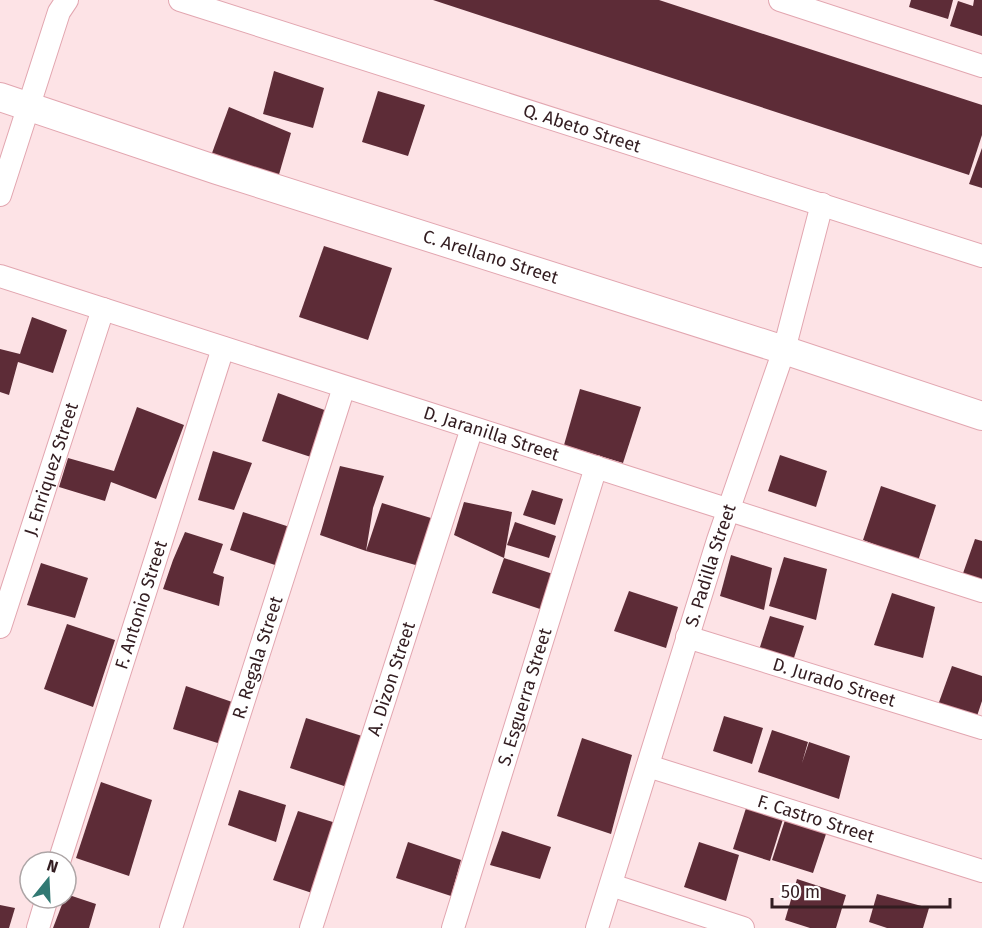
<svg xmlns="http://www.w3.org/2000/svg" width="982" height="928" font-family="'Fira Sans',sans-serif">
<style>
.building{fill:#5d2c37}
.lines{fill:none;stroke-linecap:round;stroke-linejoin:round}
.minor-casing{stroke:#e2a6b0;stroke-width:24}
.tertiary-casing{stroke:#e2a6b0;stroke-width:30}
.minor{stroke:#fff;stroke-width:22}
.tertiary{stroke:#fff;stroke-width:28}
.labels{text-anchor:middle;stroke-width:6;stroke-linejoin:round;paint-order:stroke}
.street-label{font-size:18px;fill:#331d21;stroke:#fff}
</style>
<rect width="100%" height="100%" fill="#fde3e6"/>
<!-- building -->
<g class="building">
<path d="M 433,0 L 659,0 L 982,105 L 982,135 L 969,175 Z"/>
<path d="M 911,0 L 953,0 L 948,19 L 909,7 Z"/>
<path d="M 974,0 L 982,0 L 982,36 L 950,26 L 958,1 L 973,6 Z"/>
<path d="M 274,71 L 324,88 L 313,128 L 263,114 Z"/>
<path d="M 378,91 L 425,105 L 408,156 L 362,142 Z"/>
<path d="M 229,107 L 291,133 L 278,178 L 212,153 Z"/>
<path d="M 982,148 L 982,188 L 969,184 Z"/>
<path d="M 324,246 L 392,268 L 368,340 L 299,317 Z"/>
<path d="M 32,317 L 67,330 L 53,373 L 18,362 L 9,395 L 0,392 L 0,349 L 20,354 Z"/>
<path d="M 580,389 L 641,407 L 623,463 L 564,445 Z"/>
<path d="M 278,393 L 330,412 L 317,459 L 262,441 Z"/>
<path d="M 137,407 L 184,425 L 156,499 L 111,482 L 105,501 L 59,487 L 68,458 L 114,471 Z"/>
<path d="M 213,451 L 252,463 L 234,510 L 198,500 Z"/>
<path d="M 780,455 L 827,471 L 816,507 L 768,491 Z"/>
<path d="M 340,466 L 384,476 L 373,508 L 366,551 L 382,503 L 431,518 L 419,566 L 366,551 L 320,535 Z"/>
<path d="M 881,486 L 936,505 L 918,561 L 863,540 Z"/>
<path d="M 532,490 L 563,499 L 555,525 L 523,515 Z"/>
<path d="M 464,502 L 512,512 L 504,558 L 454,535 Z"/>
<path d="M 243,512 L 296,529 L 284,568 L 230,550 Z"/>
<path d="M 515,522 L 556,536 L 549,558 L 507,545 Z"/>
<path d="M 185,532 L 223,544 L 213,573 L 224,577 L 219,606 L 163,589 L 173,560 Z"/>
<path d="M 975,539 L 982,541 L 982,587 L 961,579 Z"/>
<path d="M 731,555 L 772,568 L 764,610 L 720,596 Z"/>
<path d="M 784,557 L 827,569 L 816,620 L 769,606 Z"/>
<path d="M 504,558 L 553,574 L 543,610 L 492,593 Z"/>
<path d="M 41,563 L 88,578 L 75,618 L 27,605 Z"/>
<path d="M 629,591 L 678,607 L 666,648 L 614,631 Z"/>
<path d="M 892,593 L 935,607 L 923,658 L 874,645 Z"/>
<path d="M 770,616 L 804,626 L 793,661 L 759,650 Z"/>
<path d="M 67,624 L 115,640 L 93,707 L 44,689 Z"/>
<path d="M 952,666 L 982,676 L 982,701 L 977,716 L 938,705 Z"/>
<path d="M 186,686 L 235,703 L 224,745 L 173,729 Z"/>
<path d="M 724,716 L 763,728 L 752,764 L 713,751 Z"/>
<path d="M 306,718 L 365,737 L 350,788 L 290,768 Z"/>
<path d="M 772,730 L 808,742 L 802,763 L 809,742 L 850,756 L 839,799 L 758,772 Z"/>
<path d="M 582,738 L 632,755 L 611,834 L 557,816 Z"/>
<path d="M 101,782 L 152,800 L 129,876 L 76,858 Z"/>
<path d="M 239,790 L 286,805 L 276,842 L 228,825 Z"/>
<path d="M 747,805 L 784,816 L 770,861 L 733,849 Z"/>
<path d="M 298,811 L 339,824 L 315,894 L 273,880 Z"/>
<path d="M 786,817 L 827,831 L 813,873 L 772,860 Z"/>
<path d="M 502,831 L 551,847 L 540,879 L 490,865 Z"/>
<path d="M 408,842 L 461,860 L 451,896 L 396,878 Z"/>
<path d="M 699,842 L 739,855 L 726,901 L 684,887 Z"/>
<path d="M 797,879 L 846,895 L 836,928 L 810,928 L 785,920 Z"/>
<path d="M 66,894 L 96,904 L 89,928 L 53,928 Z"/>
<path d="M 877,894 L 929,908 L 923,928 L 887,928 L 869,922 Z"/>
<path d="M 0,905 L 15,908 L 9,928 L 0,928 Z"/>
</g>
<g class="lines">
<!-- minor casing -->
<g class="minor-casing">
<g id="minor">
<path id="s1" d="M 180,0 L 982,256"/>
<path d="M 780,0 L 982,66"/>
<path d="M 0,195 L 59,12 L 67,0"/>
<path id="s2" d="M 0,276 L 982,591"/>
<path id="s3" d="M 0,627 L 103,309"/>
<path id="s4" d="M 687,637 L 982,728"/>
<path id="s5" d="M 648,766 L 982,871"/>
<path id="s6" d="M 59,862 L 223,348"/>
<path d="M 611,885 L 743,928"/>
<path d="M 38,928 L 47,898"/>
<path id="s7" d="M 171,928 L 344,387"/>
<path id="s8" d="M 311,928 L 472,428"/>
<path id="s9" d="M 453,928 L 596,467"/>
<path id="s10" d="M 597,928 L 718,540 L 784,350 L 822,204"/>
</g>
</g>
<!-- tertiary casing -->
<g class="tertiary-casing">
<g id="tertiary">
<path id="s11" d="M 0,97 L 217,170 L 784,350 L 982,416"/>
</g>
</g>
<!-- minor -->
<use href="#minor" class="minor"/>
<!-- tertiary -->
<use href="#tertiary" class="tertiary"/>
</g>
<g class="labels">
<!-- street labels -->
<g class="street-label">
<text dy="6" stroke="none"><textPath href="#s1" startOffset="422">Q. Abeto Street</textPath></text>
<text dy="6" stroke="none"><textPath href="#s11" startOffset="516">C. Arellano Street</textPath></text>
<text dy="6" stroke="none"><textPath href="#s2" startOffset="516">D. Jaranilla Street</textPath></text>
<text dy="6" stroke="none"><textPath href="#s3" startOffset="166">J. Enriquez Street</textPath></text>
<text dy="6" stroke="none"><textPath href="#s10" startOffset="380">S. Padilla Street</textPath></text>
<text dy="6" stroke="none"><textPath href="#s6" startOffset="270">F. Antonio Street</textPath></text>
<text dy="6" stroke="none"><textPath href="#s7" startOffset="284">R. Regala Street</textPath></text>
<text dy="6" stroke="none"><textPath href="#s8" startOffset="262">A. Dizon Street</textPath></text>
<text dy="6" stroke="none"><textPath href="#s4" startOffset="154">D. Jurado Street</textPath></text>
<text dy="6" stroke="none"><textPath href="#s9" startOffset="242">S. Esguerra Street</textPath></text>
<text dy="6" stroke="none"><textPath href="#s5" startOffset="176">F. Castro Street</textPath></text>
</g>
</g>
<!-- north arrow -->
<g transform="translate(48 880) rotate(18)"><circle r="28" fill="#ffffff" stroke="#ada5a6" stroke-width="1.5"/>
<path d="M0-4.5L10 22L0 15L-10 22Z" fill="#317973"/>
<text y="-9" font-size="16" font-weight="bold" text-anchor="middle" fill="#331d21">N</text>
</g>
<!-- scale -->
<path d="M772 898v9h178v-9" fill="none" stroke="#331d21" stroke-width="3"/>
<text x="781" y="898" font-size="18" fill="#331d21" stroke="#ffffff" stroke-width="4.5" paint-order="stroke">50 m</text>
</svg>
